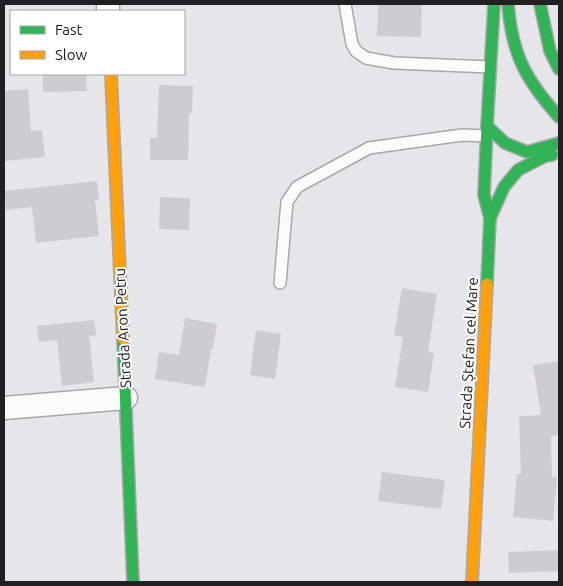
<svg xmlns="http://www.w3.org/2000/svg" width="563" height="586" font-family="Ubuntu,sans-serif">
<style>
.building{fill:#ceccd0}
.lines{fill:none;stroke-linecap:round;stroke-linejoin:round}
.lane-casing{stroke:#a8a8ac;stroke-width:14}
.street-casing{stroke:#a8a8ac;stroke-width:25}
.fast-casing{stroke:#a8a8ac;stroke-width:14}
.slow-casing{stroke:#a8a8ac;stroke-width:14}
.lane{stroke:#fbfbfc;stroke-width:11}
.street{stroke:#fbfbfc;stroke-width:22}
.fast{stroke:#30b455;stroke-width:11}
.slow{stroke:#ff9f0a;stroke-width:11}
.labels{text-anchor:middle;stroke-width:4;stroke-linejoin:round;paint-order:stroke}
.street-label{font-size:15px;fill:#212124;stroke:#fff}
</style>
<rect width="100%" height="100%" fill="#e5e5ea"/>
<!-- building -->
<g class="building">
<path d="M 378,4 L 422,4 L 421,37 L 377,36 Z"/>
<path d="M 43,74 L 86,74 L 87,91 L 43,92 Z"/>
<path d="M 159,85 L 193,86 L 192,113 L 189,113 L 188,160 L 150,160 L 150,138 L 157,138 Z"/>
<path d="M 28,89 L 31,131 L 42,130 L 45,157 L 4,161 L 4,91 Z"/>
<path d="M 97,181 L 99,200 L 95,200 L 99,236 L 36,243 L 32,207 L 6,210 L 4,191 Z"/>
<path d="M 160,197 L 190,198 L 189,230 L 159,229 Z"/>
<path d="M 402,288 L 437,294 L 428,352 L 434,353 L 428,392 L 395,387 L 403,337 L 394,335 Z"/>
<path d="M 185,318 L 217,324 L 213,349 L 211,349 L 205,387 L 155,379 L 159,352 L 179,355 Z"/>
<path d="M 94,320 L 96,335 L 89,336 L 94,382 L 62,386 L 57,340 L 39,342 L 37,326 Z"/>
<path d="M 256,330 L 281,334 L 275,379 L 250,375 Z"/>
<path d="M 559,361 L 559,435 L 551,436 L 552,477 L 557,477 L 553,521 L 513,517 L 517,474 L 521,474 L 519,416 L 541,415 L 533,365 Z"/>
<path d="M 382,472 L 445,480 L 441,509 L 378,501 Z"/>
<path d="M 559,550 L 559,571 L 509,573 L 508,552 Z"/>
</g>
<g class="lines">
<!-- lane casing -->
<g class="lane-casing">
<g id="lane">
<path d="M 345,4 L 352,44 L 356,51 L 366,58 L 394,63 L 490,67"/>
<path d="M 280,283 L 287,202 L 297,187 L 369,148 L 462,135 L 487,136"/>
</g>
</g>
<!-- street casing -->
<g class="street-casing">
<g id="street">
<path d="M 108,4 L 108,11"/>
<path d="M 4,408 L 126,398"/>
</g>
</g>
<!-- fast casing -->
<g class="fast-casing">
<g id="fast">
<path d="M 494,4 L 487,126 L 505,143 L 527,152 L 559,143"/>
<path d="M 508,4 C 512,55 526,80 559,117"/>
<path d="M 540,4 L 550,51 L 559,69"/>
<path d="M 490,218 L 504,187 L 518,170 L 545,156 L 552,155"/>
<path d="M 487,284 L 490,218 L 484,195 L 487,126"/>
<path d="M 123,339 L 133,582"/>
</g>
</g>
<!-- slow casing -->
<g class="slow-casing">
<g id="slow">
<path d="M 111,74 L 123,339"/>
<path d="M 472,582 L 487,284"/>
</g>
</g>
<!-- lane -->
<use href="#lane" class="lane"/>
<!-- street -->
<use href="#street" class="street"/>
<!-- fast -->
<use href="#fast" class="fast"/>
<!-- slow -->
<use href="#slow" class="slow"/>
</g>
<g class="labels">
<!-- street labels -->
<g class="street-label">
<text transform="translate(123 328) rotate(-93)" y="5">Strada Aron Petru</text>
<text transform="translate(469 353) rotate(-87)" y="5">Strada Ștefan cel Mare</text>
</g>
</g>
<!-- border -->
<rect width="563" height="586" fill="none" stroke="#212124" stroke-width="10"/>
<!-- legend -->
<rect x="10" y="10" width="175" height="65" fill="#ffffff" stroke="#a6a6a7"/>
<rect x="20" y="26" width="25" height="8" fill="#30b455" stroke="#a6a6a7"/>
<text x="55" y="35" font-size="15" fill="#212124">Fast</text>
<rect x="20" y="51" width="25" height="8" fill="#ff9f0a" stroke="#a6a6a7"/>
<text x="55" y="60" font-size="15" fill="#212124">Slow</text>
</svg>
